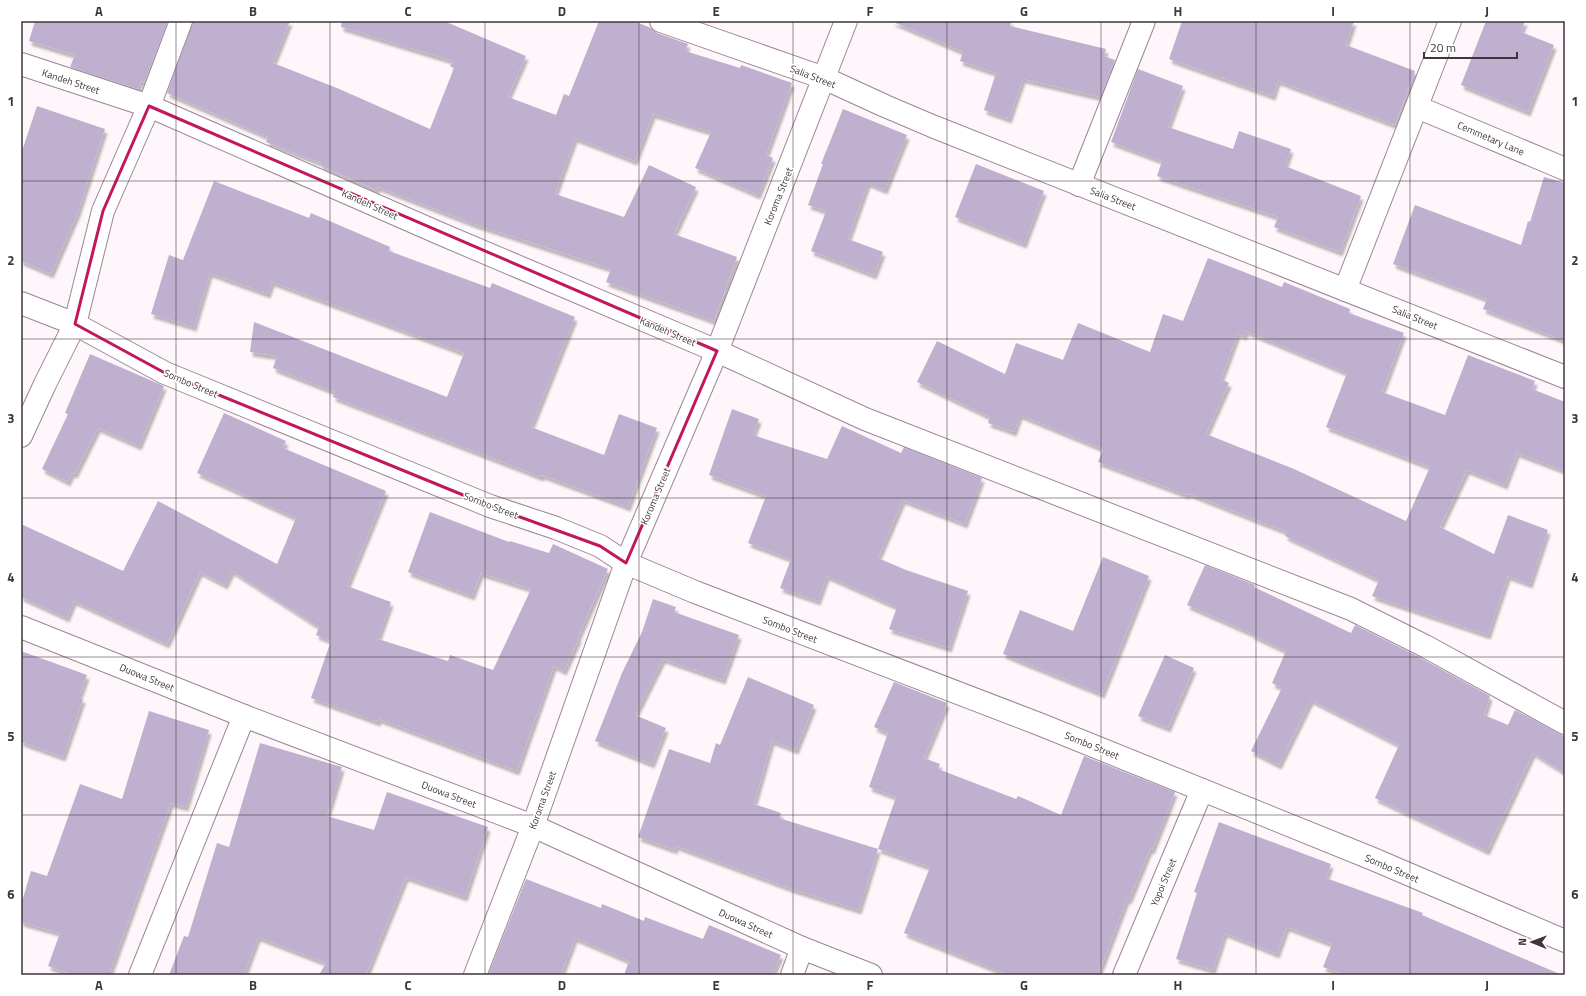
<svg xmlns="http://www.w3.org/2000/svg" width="1586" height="996" font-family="'Titillium Web',sans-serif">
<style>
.building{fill:#bfb0cf;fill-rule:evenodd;filter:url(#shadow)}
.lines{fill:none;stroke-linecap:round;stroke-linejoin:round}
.street-casing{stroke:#a18398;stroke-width:24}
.street{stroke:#fff;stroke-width:22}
.marked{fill:none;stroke:#c2185b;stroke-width:3;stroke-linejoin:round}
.grid{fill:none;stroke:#41343d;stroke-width:1;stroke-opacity:0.55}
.labels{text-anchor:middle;stroke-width:3;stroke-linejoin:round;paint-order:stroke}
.street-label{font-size:10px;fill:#41343d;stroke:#fff}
.neatline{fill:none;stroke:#41343d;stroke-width:1.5}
.grid-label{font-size:13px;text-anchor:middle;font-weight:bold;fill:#41343d}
</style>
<defs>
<filter id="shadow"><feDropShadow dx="2.5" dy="4.5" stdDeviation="1" flood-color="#0004"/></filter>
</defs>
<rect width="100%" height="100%" fill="#fdf6fa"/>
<!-- building -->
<g class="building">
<path d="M 35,21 L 168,21 L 144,83 L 141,81 L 138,89 L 70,67 L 75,55 L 29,41 Z"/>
<path d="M 193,21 L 290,21 L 273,63 L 337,88 L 430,129 L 454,68 L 450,66 L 453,61 L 341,27 L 342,21 L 444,21 L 526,56 L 508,97 L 556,115 L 564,94 L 569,96 L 599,21 L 634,21 L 651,28 L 657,33 L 688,44 L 685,51 L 740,68 L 741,65 L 792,83 L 766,155 L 773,158 L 758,195 L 695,168 L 711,132 L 653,114 L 635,161 L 575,138 L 555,194 L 624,217 L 649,165 L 696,187 L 674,234 L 737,257 L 714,321 L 606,282 L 611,269 L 474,224 L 378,187 L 376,190 L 320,165 L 321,163 L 266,142 L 268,137 L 167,93 Z"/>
<path d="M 891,21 L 1012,21 L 1010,26 L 1106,49 L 1104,56 L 1115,60 L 1100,97 L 1023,79 L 1009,119 L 984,110 L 996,73 L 960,61 L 963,52 Z"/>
<path d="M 1182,21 L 1354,21 L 1346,45 L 1415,71 L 1395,125 L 1278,81 L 1273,96 L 1169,59 Z"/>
<path d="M 1486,21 L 1525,21 L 1521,32 L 1554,45 L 1528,112 L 1461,85 Z"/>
<path d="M 1138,69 L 1183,86 L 1168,127 L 1233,149 L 1239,131 L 1291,149 L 1285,166 L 1361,196 L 1340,252 L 1274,227 L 1278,217 L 1157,176 L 1162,161 L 1111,142 Z"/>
<path d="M 37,106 L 105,129 L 78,212 L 51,274 L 21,261 L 21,154 Z"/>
<path d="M 843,109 L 907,135 L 885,190 L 868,183 L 848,239 L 883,252 L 874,275 L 811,251 L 826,211 L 808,205 L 823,164 L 821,164 Z"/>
<path d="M 976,164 L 1044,191 L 1024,244 L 955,217 Z"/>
<path d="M 1544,177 L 1565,183 L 1565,341 L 1483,309 L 1487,299 L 1393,264 L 1415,205 L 1521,245 L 1528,221 L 1530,222 Z"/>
<path d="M 214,181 L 309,218 L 311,213 L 390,247 L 389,251 L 490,288 L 492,283 L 575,317 L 531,427 L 604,455 L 619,414 L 657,428 L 628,507 L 542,475 L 541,477 L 333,397 L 335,392 L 273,368 L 277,356 L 250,352 L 254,322 L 447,397 L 464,353 L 272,282 L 268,294 L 210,273 L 194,327 L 151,314 L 169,255 L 183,260 Z"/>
<path d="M 1208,258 L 1282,287 L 1284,282 L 1350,309 L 1349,313 L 1404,333 L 1382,392 L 1445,415 L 1468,355 L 1535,381 L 1532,389 L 1565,402 L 1565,471 L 1517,453 L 1505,485 L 1467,470 L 1440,527 L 1494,554 L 1508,515 L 1548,530 L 1530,584 L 1508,576 L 1488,635 L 1372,596 L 1379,580 L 1285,536 L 1287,532 L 1188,493 L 1187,495 L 1098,462 L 1103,449 L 1020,415 L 1014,432 L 988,423 L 990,417 L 917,382 L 937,341 L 1005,374 L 1016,343 L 1063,360 L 1078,323 L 1150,352 L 1163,314 L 1183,321 ZM 1246,331 L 1347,373 L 1326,427 L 1430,467 L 1406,521 L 1294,469 L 1206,434 L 1229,383 L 1221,379 L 1238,333 L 1244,336 Z"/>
<path d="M 90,354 L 164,386 L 139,446 L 98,428 L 75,474 L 72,473 L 68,482 L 42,469 L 68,414 L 65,413 Z"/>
<path d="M 732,409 L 759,419 L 753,435 L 827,459 L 842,426 L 901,453 L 904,447 L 982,478 L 965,524 L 903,500 L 878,558 L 906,570 L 968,591 L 949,648 L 889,629 L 897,607 L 827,576 L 818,601 L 780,588 L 791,559 L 748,543 L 766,496 L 709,475 Z"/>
<path d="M 224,413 L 286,441 L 283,448 L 386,491 L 347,586 L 391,602 L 378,639 L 448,661 L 450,655 L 493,670 L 531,589 L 481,573 L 472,596 L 408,572 L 430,512 L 509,542 L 510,541 L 549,553 L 553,544 L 608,569 L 578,637 L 579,638 L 564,671 L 554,666 L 517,771 L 379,719 L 378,722 L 311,698 L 331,641 L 316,635 L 319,627 L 232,571 L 225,585 L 200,572 L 167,644 L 74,601 L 67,618 L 21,597 L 21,524 L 123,571 L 158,501 L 277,564 L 296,518 L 197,473 Z"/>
<path d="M 1103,557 L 1149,576 L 1102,694 L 1003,654 L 1020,610 L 1073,631 Z"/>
<path d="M 1205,565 L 1255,585 L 1254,587 L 1351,633 L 1355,625 L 1419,657 L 1490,696 L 1484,715 L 1508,725 L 1515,710 L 1562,735 L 1565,737 L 1565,773 L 1533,753 L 1487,851 L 1375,798 L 1399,745 L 1311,700 L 1279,765 L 1251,751 L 1282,688 L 1272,683 L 1286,651 L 1252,635 L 1253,634 L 1187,605 Z"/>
<path d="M 653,599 L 676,607 L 674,612 L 739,635 L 723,680 L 663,659 L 635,715 L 666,728 L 652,764 L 595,741 L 622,673 L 642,632 Z"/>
<path d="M 21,651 L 87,675 L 79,697 L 83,699 L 63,757 L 21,742 Z"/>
<path d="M 1165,655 L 1194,668 L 1168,728 L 1138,716 Z"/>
<path d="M 748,677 L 814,705 L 796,750 L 772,741 L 754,804 L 781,813 L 779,818 L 878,849 L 859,910 L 792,889 L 676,846 L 675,850 L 638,837 L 669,749 L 710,763 L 716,743 L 720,745 Z"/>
<path d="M 894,682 L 947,703 L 924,758 L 940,764 L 938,769 L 1016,799 L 1018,796 L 1061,815 L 1084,756 L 1175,792 L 1152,850 L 1150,849 L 1129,900 L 1127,899 L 1098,975 L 1009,975 L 904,933 L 930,867 L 878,849 L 896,797 L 869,787 L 888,733 L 874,727 Z"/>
<path d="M 149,711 L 209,730 L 186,807 L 171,803 L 109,975 L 73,975 L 48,966 L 60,933 L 21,922 L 21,905 L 31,871 L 47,876 L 80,784 L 122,799 Z"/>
<path d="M 260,743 L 342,767 L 327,816 L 374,830 L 387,792 L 488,827 L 465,897 L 406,877 L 366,975 L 319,975 L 326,963 L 258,937 L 244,975 L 169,975 L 184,936 L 188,937 L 217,843 L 229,847 Z"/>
<path d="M 1219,822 L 1331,864 L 1326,878 L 1423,913 L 1422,915 L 1562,975 L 1345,975 L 1323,967 L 1332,944 L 1287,927 L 1277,954 L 1225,933 L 1213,970 L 1176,959 L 1197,893 L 1194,892 Z"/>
<path d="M 526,879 L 601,908 L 602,904 L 644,921 L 645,917 L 703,939 L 709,925 L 781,955 L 772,975 L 624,975 L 629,961 L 575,938 L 561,975 L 488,975 Z"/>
</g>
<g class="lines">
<!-- street casing -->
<g class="street-casing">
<g id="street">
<path d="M 661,21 L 824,78 L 885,106 L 932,126 L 1565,377"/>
<path d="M 21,64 L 149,106 L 441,234 L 717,351 L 865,419 L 1351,609 L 1425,646 L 1565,723"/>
<path d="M 1417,107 L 1565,169"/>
<path d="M 1079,185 L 1144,21"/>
<path d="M 1345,290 L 1450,21"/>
<path d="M 21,303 L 75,324 L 165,373 L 490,506 L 556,528 L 600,546 L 626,563 L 695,592 L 1039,724 L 1373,859 L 1565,941"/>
<path d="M 21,436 L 45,384 L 75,324 L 103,211 L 149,106 L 181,21"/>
<path d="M 21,627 L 244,716 L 533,826 L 802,948 L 871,975"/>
<path d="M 140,975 L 244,716"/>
<path d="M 475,975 L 533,826 L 626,563 L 717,351 L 846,21"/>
<path d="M 792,975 L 802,948"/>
<path d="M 1124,975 L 1202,790"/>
</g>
</g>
<!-- street -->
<use href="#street" class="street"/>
</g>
<!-- marked area -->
<path class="marked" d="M 149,106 L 717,351 L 626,563 L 600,546 L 490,506 L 165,373 L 75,324 L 103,211 Z"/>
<!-- grid -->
<path class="grid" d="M 176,21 L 176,975M 330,21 L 330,975M 485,21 L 485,975M 639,21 L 639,975M 793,21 L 793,975M 947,21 L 947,975M 1101,21 L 1101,975M 1256,21 L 1256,975M 1410,21 L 1410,975M 21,181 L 1565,181M 21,339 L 1565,339M 21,498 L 1565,498M 21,657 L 1565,657M 21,815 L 1565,815"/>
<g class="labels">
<!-- street labels -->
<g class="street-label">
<text transform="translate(813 76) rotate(21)" y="4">Salia Street</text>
<text transform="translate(71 81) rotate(18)" y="4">Kandeh Street</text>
<text transform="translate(1491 138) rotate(23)" y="4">Cemmetary Lane</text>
<text transform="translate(778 196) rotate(-68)" y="4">Koroma Street</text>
<text transform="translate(1113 198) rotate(21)" y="4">Salia Street</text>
<text transform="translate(370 204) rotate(24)" y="4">Kandeh Street</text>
<text transform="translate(1415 317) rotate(22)" y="4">Salia Street</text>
<text transform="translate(668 331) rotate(23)" y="4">Kandeh Street</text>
<text transform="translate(191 383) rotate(23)" y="4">Sombo Street</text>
<text transform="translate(655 496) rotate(-67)" y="4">Koroma Street</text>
<text transform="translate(491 505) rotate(21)" y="4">Sombo Street</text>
<text transform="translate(790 629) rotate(21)" y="4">Sombo Street</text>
<text transform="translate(147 677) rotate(22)" y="4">Duowa Street</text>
<text transform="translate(1092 745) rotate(22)" y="4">Sombo Street</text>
<text transform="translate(449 794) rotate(21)" y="4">Duowa Street</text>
<text transform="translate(542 800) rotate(-70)" y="4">Koroma Street</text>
<text transform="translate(1392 868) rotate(23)" y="4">Sombo Street</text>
<text transform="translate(1163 882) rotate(-67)" y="4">Yopoi Street</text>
<text transform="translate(746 923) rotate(24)" y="4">Duowa Street</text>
</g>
</g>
<!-- border -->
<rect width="1586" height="996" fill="none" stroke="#ffffff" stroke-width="44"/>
<!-- north arrow -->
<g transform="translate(1532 942) rotate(271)" stroke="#ffffff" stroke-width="3" paint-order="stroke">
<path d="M0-3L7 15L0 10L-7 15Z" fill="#41343d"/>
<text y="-6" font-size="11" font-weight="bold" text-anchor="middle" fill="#41343d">N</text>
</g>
<!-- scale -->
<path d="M1424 52v6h93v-6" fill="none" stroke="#41343d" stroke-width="2"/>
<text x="1430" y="52" font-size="12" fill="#41343d" stroke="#ffffff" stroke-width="3" paint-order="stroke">20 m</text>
<rect x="22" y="22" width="1542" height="952" class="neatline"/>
<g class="grid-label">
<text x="99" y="16">A</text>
<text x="253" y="16">B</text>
<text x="408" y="16">C</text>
<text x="562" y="16">D</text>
<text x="716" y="16">E</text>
<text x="870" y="16">F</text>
<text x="1024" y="16">G</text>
<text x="1178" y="16">H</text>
<text x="1333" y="16">I</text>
<text x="1487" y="16">J</text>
<text x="11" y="106">1</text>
<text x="1575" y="106">1</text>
<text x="11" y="265">2</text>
<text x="1575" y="265">2</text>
<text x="11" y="423">3</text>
<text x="1575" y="423">3</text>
<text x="11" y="582">4</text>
<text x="1575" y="582">4</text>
<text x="11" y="741">5</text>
<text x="1575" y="741">5</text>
<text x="11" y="899">6</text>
<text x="1575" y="899">6</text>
<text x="99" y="990">A</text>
<text x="253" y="990">B</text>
<text x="408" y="990">C</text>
<text x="562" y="990">D</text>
<text x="716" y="990">E</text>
<text x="870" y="990">F</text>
<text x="1024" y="990">G</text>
<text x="1178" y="990">H</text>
<text x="1333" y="990">I</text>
<text x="1487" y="990">J</text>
</g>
</svg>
